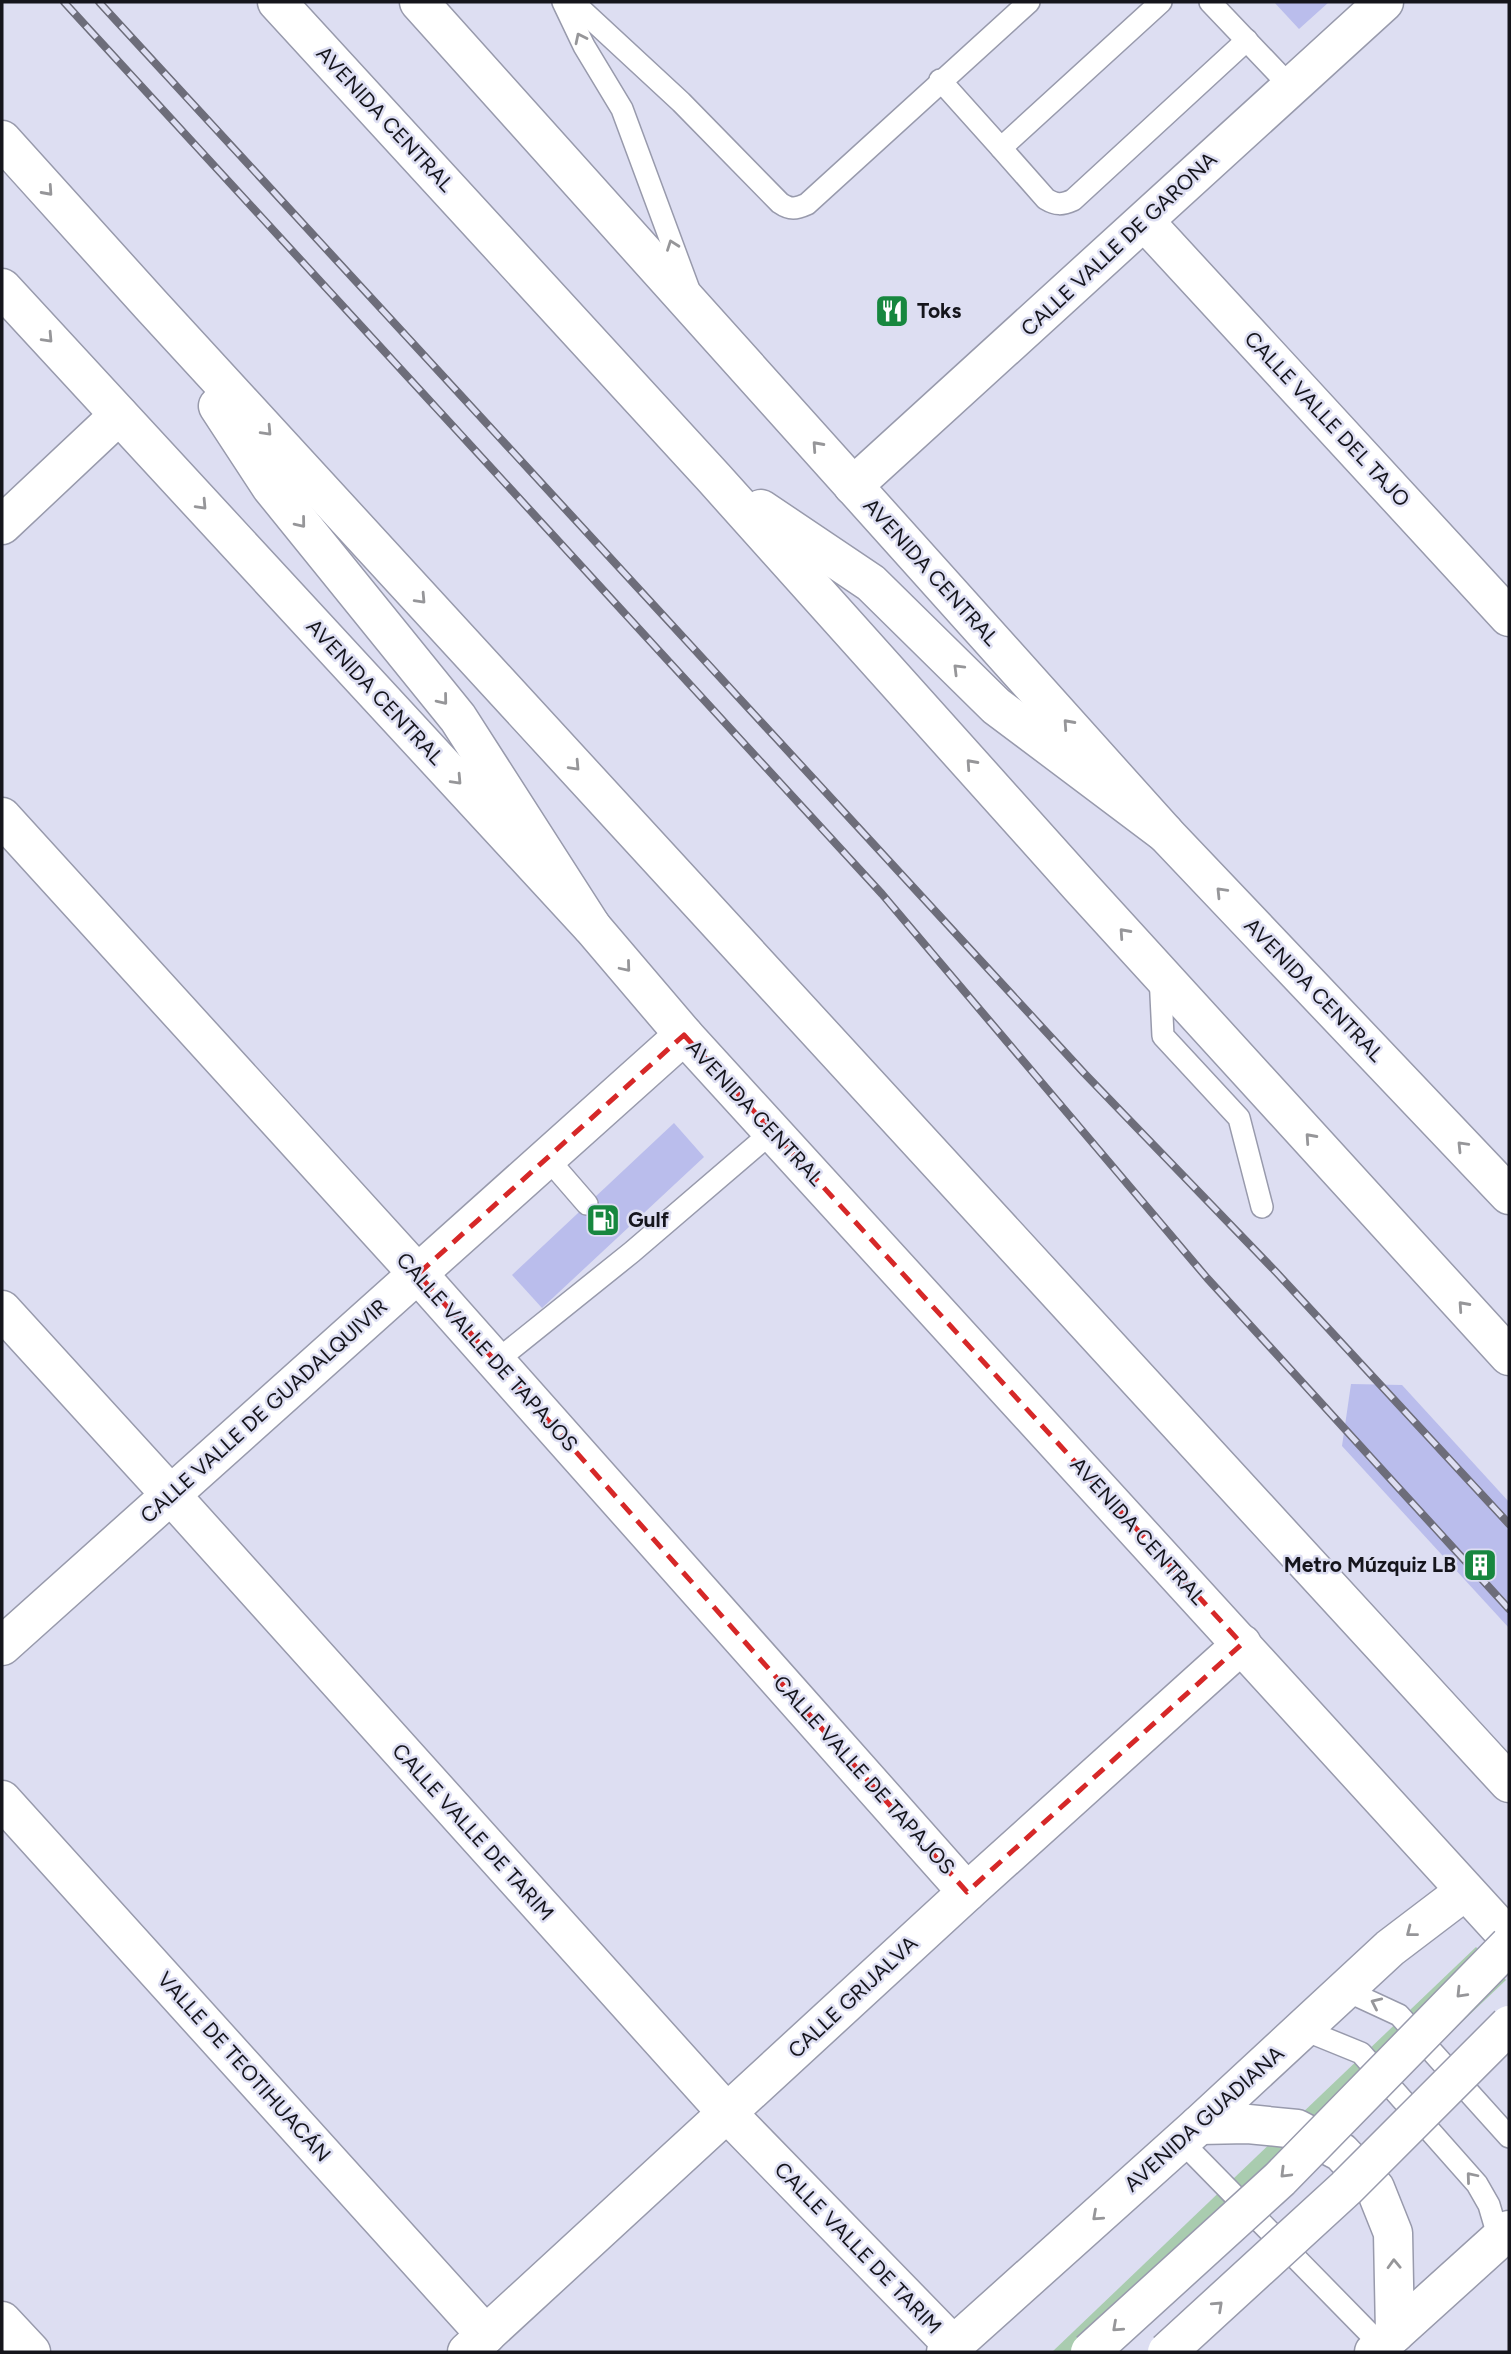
<svg xmlns="http://www.w3.org/2000/svg" width="1511" height="2354" font-family="Figtree,sans-serif">
<style>
.green{fill:#a9ccaf}
.building{fill:#babdec}
.lines{fill:none;stroke-linecap:round;stroke-linejoin:round}
.lane-casing{stroke:#989aac;stroke-width:24}
.street-casing{stroke:#989aac;stroke-width:41}
.secondary-casing{stroke:#989aac;stroke-width:41}
.highway-casing{stroke:#989aac;stroke-width:41}
.lane{stroke:#fff;stroke-width:21}
.street{stroke:#fff;stroke-width:38}
.secondary{stroke:#fff;stroke-width:38}
.highway{stroke:#fff;stroke-width:38}
.rail-casing{stroke:#6d6d7a;stroke-width:8}
.rail{stroke:#dddef2;stroke-width:5;stroke-dasharray:16;stroke-linecap:butt}
.secondary-bridge-casing{stroke:#989aac;stroke-width:41;stroke-linecap:butt}
.secondary-bridge{stroke:#fff;stroke-width:38}
.oneway{stroke:#969699}
.marked{fill:none;stroke:#d62828;stroke-width:5;stroke-dasharray:14 9;stroke-linejoin:round}
.labels{text-anchor:middle;stroke-width:5;stroke-linejoin:round;paint-order:stroke}
.street-label{font-size:21px;fill:#15151c;stroke:#dddef2}
.poi-label{font-size:21px;font-weight:bold;fill:#15151c;stroke:#dddef2;text-anchor:start}
</style>
<rect width="100%" height="100%" fill="#dddef2"/>
<!-- green -->
<path class="green" d="M 1476,1947 L 1506,1980 L 1115,2352 L 1052,2352 Z"/>
<!-- building -->
<g class="building">
<path d="M 1274,2 L 1329,2 L 1299,29 Z"/>
<path d="M 674,1123 L 704,1157 L 542,1308 L 512,1275 Z"/>
<path d="M 1351,1384 L 1402,1385 L 1509,1502 L 1509,1628 L 1342,1446 Z"/>
</g>
<g class="lines">
<!-- lane casing -->
<g class="lane-casing">
<g id="lane">
<path d="M 563,2 L 584,46 L 622,109 L 688,287"/>
<path d="M 573,2 L 681,102 L 780,203 C 790,210 796,209 807,204 L 1029,2"/>
<path d="M 1210,2 L 1290,86"/>
<path d="M 940,80 L 1001,148 L 1161,2"/>
<path d="M 1001,148 L 1046,199 C 1056,205 1062,205 1073,200 L 1247,40"/>
<path d="M 1160,975 L 1163,1036 L 1239,1118 L 1262,1207"/>
<path d="M 548,1159 L 587,1204"/>
<path d="M 495,1362 L 632,1252 L 772,1132"/>
<path d="M 1345,1990 L 1399,2015 L 1509,2137"/>
<path d="M 1302,2029 L 1361,2053 L 1477,2184 L 1489,2205 L 1499,2239"/>
<path d="M 1181,2141 L 1381,2345"/>
</g>
</g>
<!-- street casing -->
<g class="street-casing">
<g id="street">
<path d="M 1145,222 L 1509,617"/>
<path d="M 853,486 L 1384,2"/>
<path d="M 2,525 L 119,415"/>
<path d="M 2,817 L 418,1274 L 967,1892"/>
<path d="M 2,1310 L 170,1494 L 727,2113 L 953,2345"/>
<path d="M 2,1646 L 684,1035"/>
<path d="M 2,1800 L 486,2335"/>
<path d="M 2,2321 L 31,2352"/>
<path d="M 467,2352 L 967,1892 L 1242,1644"/>
</g>
</g>
<!-- secondary casing -->
<g class="secondary-casing">
<g id="secondary">
<path d="M 419,2 L 1165,833 L 1509,1195"/>
<path d="M 2,288 L 592,927 L 684,1035 L 1509,1938"/>
<path d="M 1199,2125 L 1248,2124 L 1297,2129 L 1341,2152 L 1375,2188 L 1393,2233 L 1395,2333"/>
<path d="M 946,2352 L 1199,2125 L 1390,1948 L 1465,1891"/>
<path d="M 1374,2352 L 1509,2230"/>
</g>
</g>
<!-- highway casing -->
<g class="highway-casing">
<g id="highway">
<path d="M 277,2 L 714,478 L 1080,886 L 1509,1356"/>
<path d="M 2,140 L 151,305 L 1509,1783"/>
<path d="M 218,406 L 271,487 L 458,718 L 592,927"/>
<path d="M 761,509 L 871,583 L 996,706 L 1165,833"/>
</g>
</g>
<!-- lane -->
<use href="#lane" class="lane"/>
<!-- street -->
<use href="#street" class="street"/>
<!-- secondary -->
<use href="#secondary" class="secondary"/>
<!-- highway -->
<use href="#highway" class="highway"/>
<!-- rail casing -->
<g class="rail-casing">
<g id="rail">
<path d="M 64,2 L 882,894 L 1207,1278 L 1509,1609"/>
<path d="M 99,2 L 1084,1073 L 1276,1272 L 1509,1524"/>
</g>
</g>
<!-- rail -->
<use href="#rail" class="rail"/>
<!-- secondary-bridge casing -->
<g class="secondary-bridge-casing">
<g id="secondary-bridge">
<path d="M 1090,2352 L 1280,2179 L 1509,1945"/>
<path d="M 1167,2352 L 1346,2188 L 1509,2025"/>
</g>
</g>
<!-- secondary-bridge -->
<use href="#secondary-bridge" class="secondary-bridge"/>
</g>
<!-- one-way arrows -->
<defs><path id="oneway-chevron" d="M-2-3.5L2.5 0L-2 3.5" fill="none" stroke-width="1.6" stroke-linecap="round" stroke-linejoin="round" transform="scale(1.75)"/></defs>
<g class="oneway">
<use href="#oneway-chevron" transform="translate(580 38) rotate(-116)"/>
<use href="#oneway-chevron" transform="translate(48 191) rotate(48)"/>
<use href="#oneway-chevron" transform="translate(672 245) rotate(-110)"/>
<use href="#oneway-chevron" transform="translate(48 338) rotate(47)"/>
<use href="#oneway-chevron" transform="translate(267 431) rotate(47)"/>
<use href="#oneway-chevron" transform="translate(817 446) rotate(-132)"/>
<use href="#oneway-chevron" transform="translate(202 505) rotate(47)"/>
<use href="#oneway-chevron" transform="translate(301 523) rotate(51)"/>
<use href="#oneway-chevron" transform="translate(421 599) rotate(47)"/>
<use href="#oneway-chevron" transform="translate(958 669) rotate(-135)"/>
<use href="#oneway-chevron" transform="translate(443 700) rotate(51)"/>
<use href="#oneway-chevron" transform="translate(1068 724) rotate(-132)"/>
<use href="#oneway-chevron" transform="translate(971 764) rotate(-132)"/>
<use href="#oneway-chevron" transform="translate(575 766) rotate(47)"/>
<use href="#oneway-chevron" transform="translate(457 780) rotate(47)"/>
<use href="#oneway-chevron" transform="translate(1221 892) rotate(-134)"/>
<use href="#oneway-chevron" transform="translate(1124 933) rotate(-132)"/>
<use href="#oneway-chevron" transform="translate(626 967) rotate(50)"/>
<use href="#oneway-chevron" transform="translate(1310 1138) rotate(-132)"/>
<use href="#oneway-chevron" transform="translate(1462 1146) rotate(-134)"/>
<use href="#oneway-chevron" transform="translate(1463 1306) rotate(-132)"/>
<use href="#oneway-chevron" transform="translate(1411 1932) rotate(142)"/>
<use href="#oneway-chevron" transform="translate(1461 1993) rotate(134)"/>
<use href="#oneway-chevron" transform="translate(1376 2003) rotate(-155)"/>
<use href="#oneway-chevron" transform="translate(1285 2173) rotate(135)"/>
<use href="#oneway-chevron" transform="translate(1471 2177) rotate(-130)"/>
<use href="#oneway-chevron" transform="translate(1097 2216) rotate(138)"/>
<use href="#oneway-chevron" transform="translate(1394 2264) rotate(-92)"/>
<use href="#oneway-chevron" transform="translate(1218 2306) rotate(-43)"/>
<use href="#oneway-chevron" transform="translate(1117 2327) rotate(138)"/>
</g>
<!-- marked area -->
<path class="marked" d="M 684,1035 L 1242,1644 L 967,1892 L 418,1274 Z"/>
<!-- icons -->
<defs>
<g id="restaurant-square" transform="scale(1.75)"><rect x="-9" y="-9" width="18" height="18" rx="4" fill="#17873f" stroke="#dddef2"/><path d="M-5-6h1v4h1v-4h1v4h1v-4h1v5L-1.5 .5V6h-2V.5L-5-1ZM5-6V6H3V1.5H1.5Q1.5-4 5-6Z" fill="#fff"/></g>
<g id="fuel-square" transform="scale(1.75)"><rect x="-9" y="-9" width="18" height="18" rx="4" fill="#17873f" stroke="#dddef2"/><path d="M-5.5-6h7V0h2V4h1.3V-2.5L3-4.5l.8-.8L6-3V5H2.5V1h-1V6h-7ZM-4.2-4.7v3.2H.2V-4.7Z" fill="#fff"/></g>
<g id="building-square" transform="scale(1.75)"><rect x="-9" y="-9" width="18" height="18" rx="4" fill="#17873f" stroke="#dddef2"/><path d="M-4-6H4V6H1V3H-1V6H-4ZM-2.5-4.3h1.7v1.8h-1.7ZM.8-4.3h1.7v1.8H.8ZM-2.5-1h1.7V.8h-1.7ZM.8-1h1.7V.8H.8Z" fill="#fff"/></g>
</defs>
<g fill-rule="evenodd">
<use href="#restaurant-square" x="892" y="311"/>
<use href="#fuel-square" x="603" y="1220"/>
<use href="#building-square" x="1480" y="1565"/>
</g>
<g class="labels">
<!-- street labels -->
<g class="street-label">
<text transform="translate(385 119) rotate(47)" y="7">AVENIDA CENTRAL</text>
<text transform="translate(1119 244) rotate(-43)" y="7">CALLE VALLE DE GARONA</text>
<text transform="translate(1327 419) rotate(47)" y="7">CALLE VALLE DEL TAJO</text>
<text transform="translate(931 572) rotate(48)" y="7">AVENIDA CENTRAL</text>
<text transform="translate(375 692) rotate(47)" y="7">AVENIDA CENTRAL</text>
<text transform="translate(1314 990) rotate(46)" y="7">AVENIDA CENTRAL</text>
<text transform="translate(755 1113) rotate(47)" y="7">AVENIDA CENTRAL</text>
<text transform="translate(487 1352) rotate(48)" y="7">CALLE VALLE DE TAPAJOS</text>
<text transform="translate(264 1411) rotate(-42)" y="7">CALLE VALLE DE GUADALQUIVIR</text>
<text transform="translate(1138 1531) rotate(48)" y="7">AVENIDA CENTRAL</text>
<text transform="translate(864 1775) rotate(48)" y="7">CALLE VALLE DE TAPAJOS</text>
<text transform="translate(473 1832) rotate(48)" y="7">CALLE VALLE DE TARIM</text>
<text transform="translate(853 1997) rotate(-43)" y="7">CALLE GRIJALVA</text>
<text transform="translate(244 2067) rotate(48)" y="7">VALLE DE TEOTIHUACÁN</text>
<text transform="translate(1204 2119) rotate(-42)" y="7">AVENIDA GUADIANA</text>
<text transform="translate(858 2248) rotate(46)" y="7">CALLE VALLE DE TARIM</text>
</g>
<!-- poi labels -->
<g class="poi-label">
<text x="917" y="318">Toks</text>
<text x="628" y="1227">Gulf</text>
<text x="1456" y="1572" text-anchor="end">Metro Múzquiz LB</text>
</g>
</g>
<!-- border -->
<rect width="1511" height="2354" fill="none" stroke="#15151c" stroke-width="7"/>
</svg>
